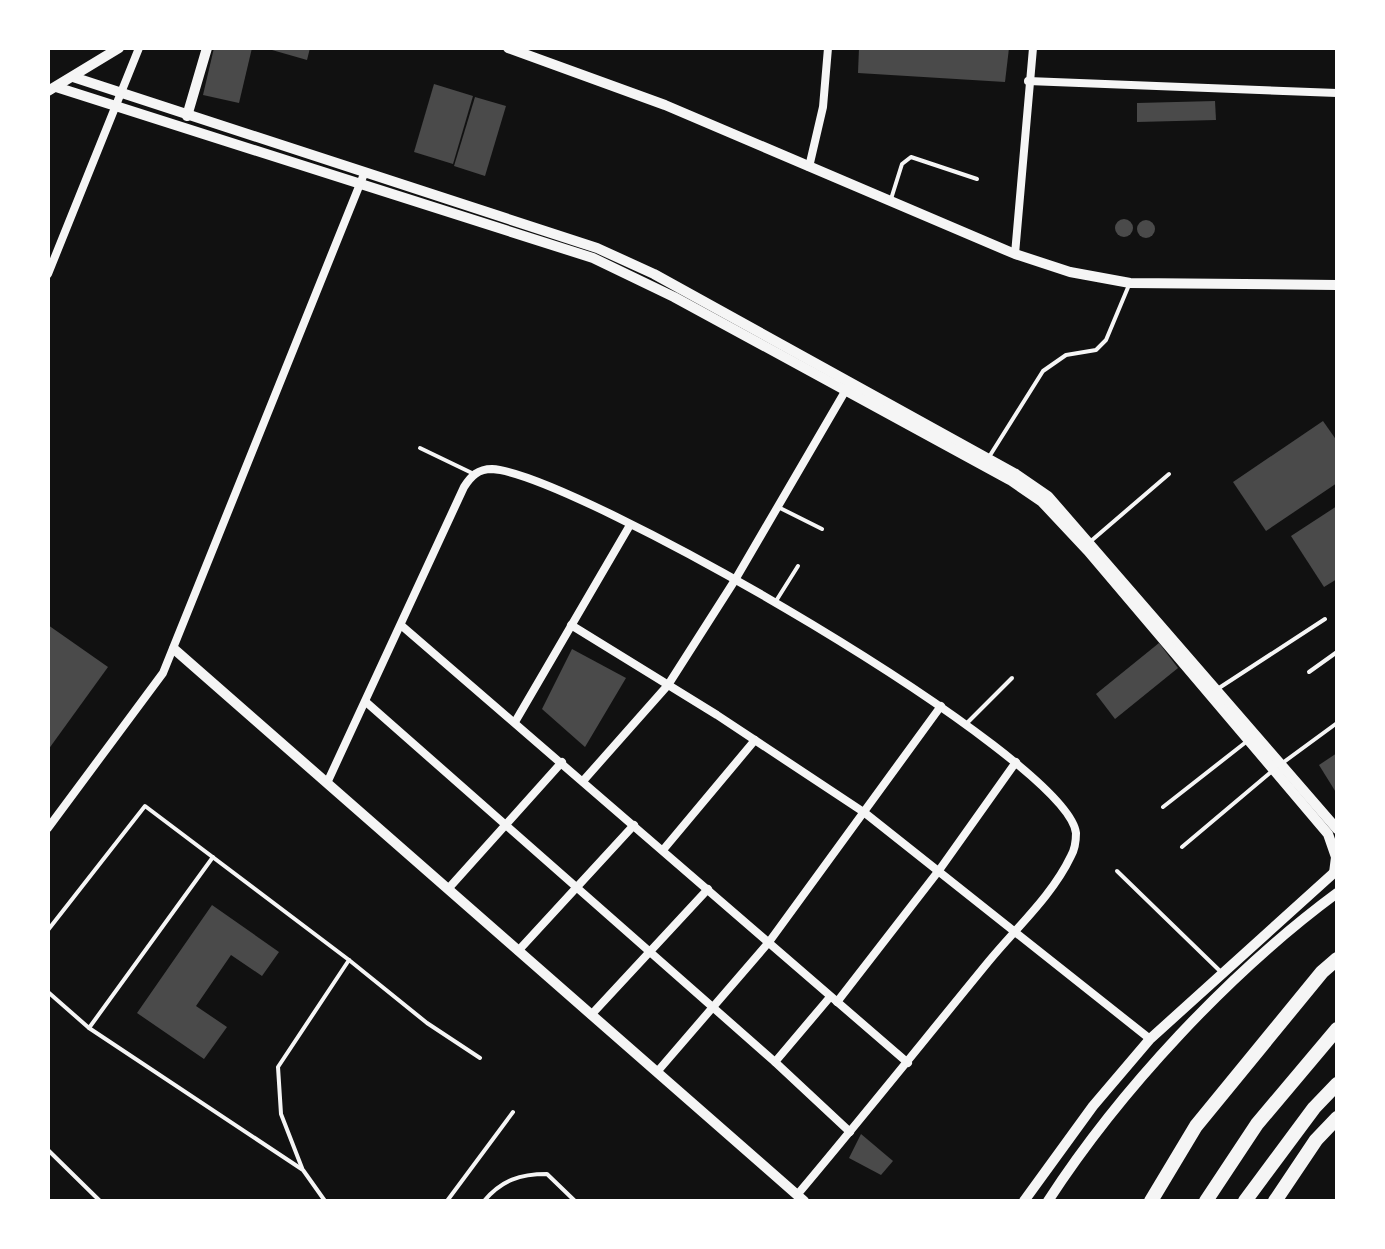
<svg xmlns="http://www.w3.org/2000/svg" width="1385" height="1249" font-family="'Crimson Pro',serif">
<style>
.building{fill:#4a4a4a}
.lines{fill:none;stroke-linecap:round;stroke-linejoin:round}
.service{stroke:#f5f5f5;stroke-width:4}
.minor{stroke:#f5f5f5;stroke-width:8}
.tertiary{stroke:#f5f5f5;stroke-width:10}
.trunk{stroke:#f5f5f5;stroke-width:14}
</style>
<rect width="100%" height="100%" fill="#111"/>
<!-- building -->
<g class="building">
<path d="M 214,48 L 252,48 L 239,103 L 203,95 Z"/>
<path d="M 265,48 L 310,48 L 307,60 Z"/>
<path d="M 859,48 L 1009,48 L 1005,82 L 858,73 Z"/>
<path d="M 434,84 L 473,96 L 453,164 L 414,152 Z"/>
<path d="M 475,97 L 506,106 L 485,176 L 454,166 Z"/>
<path d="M 1215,101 L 1216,120 L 1137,122 L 1137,103 Z"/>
<circle cx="1124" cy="228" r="9"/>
<circle cx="1146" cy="229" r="9"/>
<path d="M 1323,421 L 1337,441 L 1337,483 L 1266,531 L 1233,482 Z"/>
<path d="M 1337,506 L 1337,579 L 1324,587 L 1291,536 Z"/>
<path d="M 48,625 L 108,667 L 48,750 Z"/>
<path d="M 1159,643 L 1178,668 L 1115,719 L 1096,694 Z"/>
<path d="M 572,649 L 626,678 L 585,747 L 542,709 Z"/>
<path d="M 1337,753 L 1337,794 L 1319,765 Z"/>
<path d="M 212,905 L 279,952 L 262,976 L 231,955 L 196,1006 L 227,1027 L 204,1059 L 137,1013 Z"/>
<path d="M 861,1134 L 893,1161 L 881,1175 L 849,1158 Z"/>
</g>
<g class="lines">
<!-- service -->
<g class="service">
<path d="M 891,199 L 902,164 L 911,157 L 977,179"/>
<path d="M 420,448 L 474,474"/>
<path d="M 989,457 L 1043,371 L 1066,355 L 1096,350 L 1106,340 L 1129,285"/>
<path d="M 780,508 L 822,529"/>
<path d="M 1091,541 L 1169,474"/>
<path d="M 776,601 L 798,566"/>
<path d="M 1309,672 L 1337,652"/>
<path d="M 1219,688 L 1325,619"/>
<path d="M 966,724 L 1012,678"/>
<path d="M 1281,764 L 1337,723"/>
<path d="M 1163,807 L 1246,742"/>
<path d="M 1182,847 L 1271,772"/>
<path d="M 1117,871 L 1221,972"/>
<path d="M 48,930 L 145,806 L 349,960 L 427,1023 L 480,1058"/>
<path d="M 48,992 L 89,1028 L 303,1170 L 325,1201"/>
<path d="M 89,1028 L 213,857"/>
<path d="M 48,1150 L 100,1201"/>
<path d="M 302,1168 L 281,1114 L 278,1067 L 349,960"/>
<path d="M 447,1201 L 513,1112"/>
<path d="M 484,1201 C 502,1180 520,1174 547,1174 L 575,1201"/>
</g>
<!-- minor -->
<g class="minor">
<path d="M 1028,81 L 1337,93"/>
<path d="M 809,167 L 823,107 L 828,48"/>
<path d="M 1015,254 L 1033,48"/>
<path d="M 48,274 L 139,48"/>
<path d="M 571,625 L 717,715 L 865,813 L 1150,1039"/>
<path d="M 402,626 L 908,1063"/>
<path d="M 366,702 L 775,1062 L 850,1132"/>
<path d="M 515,722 L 630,525"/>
<path d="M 583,781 L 668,685 L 735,580 L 847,388"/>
<path d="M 327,783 L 464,487 C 471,476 478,469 492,469 C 576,474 1067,757 1076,833 C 1076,841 1075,849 1071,856 C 1052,896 1016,928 989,961 C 925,1039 862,1118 797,1195"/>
<path d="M 48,828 L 163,673 L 364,174"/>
<path d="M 663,850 L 755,740"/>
<path d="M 448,889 L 562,762"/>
<path d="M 518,951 L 634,825"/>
<path d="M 837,1002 L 940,869 L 1016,762"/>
<path d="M 591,1015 L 708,889"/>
<path d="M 775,1062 L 830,997"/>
<path d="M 657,1072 L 769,942 L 941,706"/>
</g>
<!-- tertiary -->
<g class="tertiary">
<path d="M 508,48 L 665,105 L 1015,254 L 1070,272 L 1130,283 L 1337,285"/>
<path d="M 73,77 L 597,248 L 654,274 L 1016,474 L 1048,496 L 1337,829"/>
<path d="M 56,87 L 593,258 L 674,297 L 1010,480 L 1042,502 L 1088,551 L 1328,834 L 1336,857 L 1334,873"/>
<path d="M 48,91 L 119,48"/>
<path d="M 187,116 L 207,48"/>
<path d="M 174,649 L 804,1201"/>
<path d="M 1024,1201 L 1093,1106 L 1150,1039 L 1337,870"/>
<path d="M 1048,1201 C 1120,1090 1230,972 1337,893"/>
</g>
<!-- trunk -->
<g class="trunk">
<path d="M 1151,1201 L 1196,1126 L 1322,972 L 1337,959"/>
<path d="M 1206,1201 L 1257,1124 L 1337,1029"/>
<path d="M 1245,1201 L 1314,1108 L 1337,1084"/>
<path d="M 1275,1201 L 1316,1140 L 1337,1118"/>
</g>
</g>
<!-- border -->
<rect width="1385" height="1249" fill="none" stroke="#ffffff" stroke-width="100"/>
</svg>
